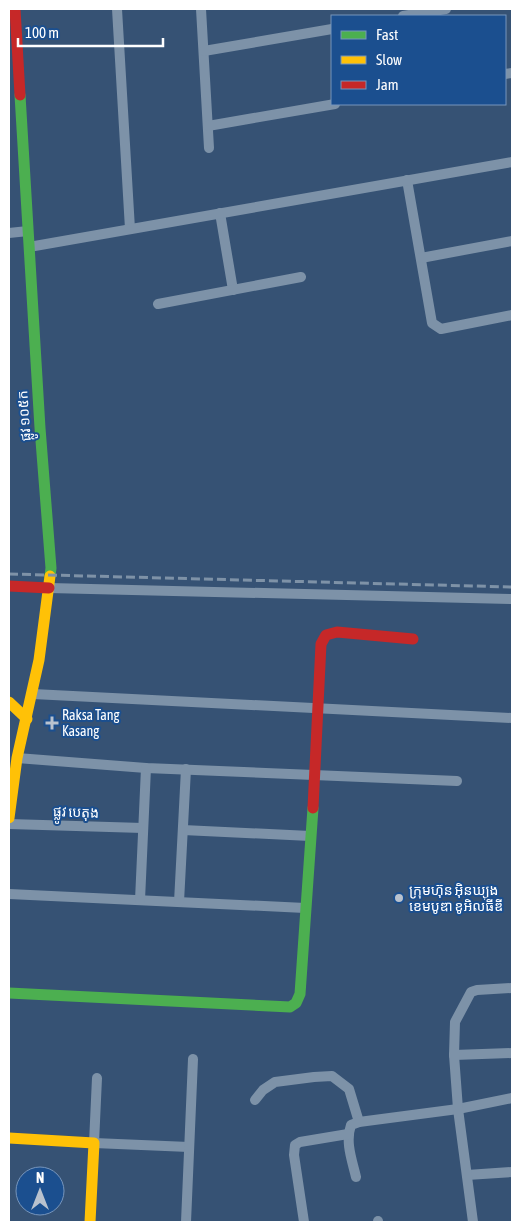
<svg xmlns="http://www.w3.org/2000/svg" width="521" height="1231" font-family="'Asap Condensed','Noto Sans Khmer',sans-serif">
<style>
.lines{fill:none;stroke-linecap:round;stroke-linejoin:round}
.street{stroke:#7d92a8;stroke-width:10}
.fast{stroke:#4caf50;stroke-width:11}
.slow{stroke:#ffc107;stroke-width:11}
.jam{stroke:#c62828;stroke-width:11}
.rail{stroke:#7e92a7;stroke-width:3;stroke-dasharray:9 4;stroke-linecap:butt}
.poi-dot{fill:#b9c2ce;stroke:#1b4f8f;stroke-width:2}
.labels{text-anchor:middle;stroke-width:4;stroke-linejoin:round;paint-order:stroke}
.street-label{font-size:14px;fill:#fff;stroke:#1b4f8f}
.poi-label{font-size:14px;fill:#fff;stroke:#1b4f8f;text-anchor:start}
</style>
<rect width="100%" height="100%" fill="#365274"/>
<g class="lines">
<!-- street -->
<g class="street">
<path d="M 117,9 L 130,229"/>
<path d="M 201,9 L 209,148"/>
<path d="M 403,16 L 446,9"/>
<path d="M 204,51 L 332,29"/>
<path d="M 505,74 L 512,73"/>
<path d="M 208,126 L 335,104"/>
<path d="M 407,180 L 432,323 L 441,329 L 512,315"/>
<path d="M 220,213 L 233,290"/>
<path d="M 9,233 L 28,231"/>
<path d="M 29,247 L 512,162"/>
<path d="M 421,258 L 512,241"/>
<path d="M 158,304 L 301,277"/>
<path d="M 49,588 L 512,599"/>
<path d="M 33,694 L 512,718"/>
<path d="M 17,758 L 146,768 L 457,781"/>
<path d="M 9,824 L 143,828"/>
<path d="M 183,830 L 310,836"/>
<path d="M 9,894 L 305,908"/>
<path d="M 140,900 L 146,768"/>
<path d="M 179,902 L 186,769"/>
<path d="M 454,1055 L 512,1053"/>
<path d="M 97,1078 L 94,1143 L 189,1147"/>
<path d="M 255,1100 L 263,1090 L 275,1082 L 314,1077 L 332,1076 L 349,1089 L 359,1122"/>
<path d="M 467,1175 L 512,1172"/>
<path d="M 356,1177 C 352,1160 345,1142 351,1125 L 359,1122 L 458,1109 L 512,1098"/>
<path d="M 378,1221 L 378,1222"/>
<path d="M 186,1222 L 193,1059"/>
<path d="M 304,1222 L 294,1155 L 295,1145 L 300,1142 L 348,1134"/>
<path d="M 473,1222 L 458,1109 L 454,1055 L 455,1022 L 471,992 L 477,990 L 512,988"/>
</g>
<!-- fast -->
<g class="fast">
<path d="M 20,95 L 40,428 L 51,568 L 50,576"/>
<path d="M 9,993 L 290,1007 L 296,1003 L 300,994 L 313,808"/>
</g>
<!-- slow -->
<g class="slow">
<path d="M 9,702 L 27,719"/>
<path d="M 9,818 L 17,758 L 39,660 L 50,576"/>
<path d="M 9,1138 L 94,1143 L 90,1222"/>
</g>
<!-- jam -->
<g class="jam">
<path d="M 15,9 L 20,95"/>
<path d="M 9,586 L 49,588"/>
<path d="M 313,808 L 321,644 L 326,635 L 337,632 L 413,639"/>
</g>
<!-- rail -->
<path class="rail" d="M 9,574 L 512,587"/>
</g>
<!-- markers -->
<g class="poi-dot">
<path d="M49.5 715.5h5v5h5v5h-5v5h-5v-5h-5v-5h5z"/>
<circle cx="399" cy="898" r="5"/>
</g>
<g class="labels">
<!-- street labels -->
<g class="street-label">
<text transform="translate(24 416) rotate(-94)" y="5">ផ្លូវ ១០៥ក</text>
<text transform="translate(76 812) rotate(2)" y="5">ផ្លូវ បេតុង</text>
</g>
<!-- poi labels -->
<g class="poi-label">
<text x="62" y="720">Raksa Tang<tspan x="62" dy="16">Kasang</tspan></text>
<text x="409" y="895">ក្រុមហ៊ុន អ៊ិនឃ្យុង<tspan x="409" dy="16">ខេមបូឌា ខូអិលធីឌី</tspan></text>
</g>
</g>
<!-- border -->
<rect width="521" height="1231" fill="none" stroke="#ffffff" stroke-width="20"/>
<!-- legend -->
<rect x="331" y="15" width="175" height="90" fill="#1b4f8f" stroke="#7695bc"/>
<rect x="341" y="31" width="25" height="8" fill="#4caf50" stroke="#7695bc"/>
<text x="376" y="40" font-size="15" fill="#ffffff">Fast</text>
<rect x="341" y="56" width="25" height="8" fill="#ffc107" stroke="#7695bc"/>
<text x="376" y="65" font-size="15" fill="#ffffff">Slow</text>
<rect x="341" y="81" width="25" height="8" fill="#c62828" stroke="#7695bc"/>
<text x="376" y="90" font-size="15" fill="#ffffff">Jam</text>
<!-- north arrow -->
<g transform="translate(40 1191)"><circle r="24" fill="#1b4f8f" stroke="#7695bc"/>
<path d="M0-4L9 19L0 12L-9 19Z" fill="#b9c2ce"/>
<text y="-8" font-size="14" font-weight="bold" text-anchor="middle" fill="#ffffff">N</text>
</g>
<!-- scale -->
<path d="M18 38v8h145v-8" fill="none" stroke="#ffffff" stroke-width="2.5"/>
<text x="25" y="38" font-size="15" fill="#ffffff" stroke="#1b4f8f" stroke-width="4" paint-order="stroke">100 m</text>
</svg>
